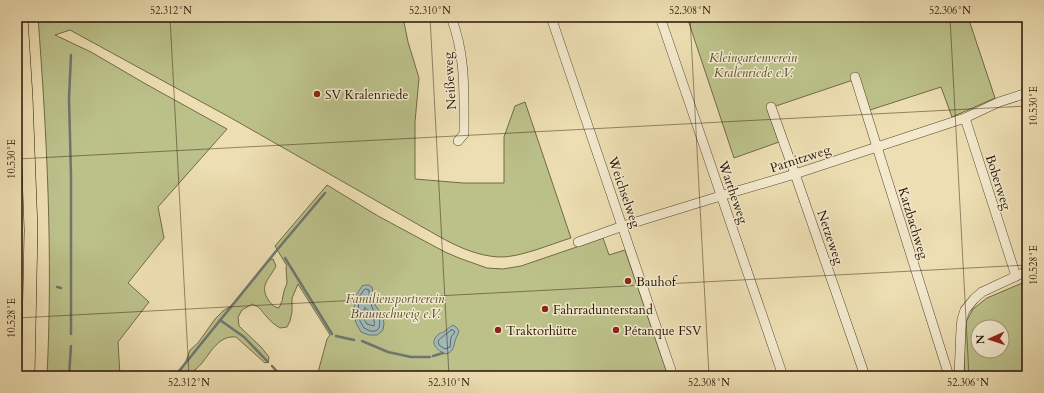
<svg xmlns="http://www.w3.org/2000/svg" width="1044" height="393" font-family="Cardo,serif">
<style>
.green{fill:#bcc18a;stroke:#726a46;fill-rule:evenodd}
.water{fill:#9fb9b8;stroke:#6f7670}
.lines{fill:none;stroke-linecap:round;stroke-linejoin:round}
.shore{stroke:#64665e;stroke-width:1}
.stream{stroke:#6f7670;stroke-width:2.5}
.minor-casing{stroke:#59452f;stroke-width:10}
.highway-casing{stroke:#281203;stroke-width:14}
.minor{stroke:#f3eace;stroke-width:9}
.highway{stroke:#eddfb3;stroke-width:13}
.ticks{fill:none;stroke:#281203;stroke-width:1;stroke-opacity:0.45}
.poi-dot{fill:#8f2418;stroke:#f3eace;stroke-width:1.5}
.labels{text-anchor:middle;stroke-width:3;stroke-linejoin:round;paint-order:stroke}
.park-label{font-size:13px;font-style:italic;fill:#5c4f32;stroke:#f3eace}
.street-label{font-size:13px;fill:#281203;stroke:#f3eace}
.poi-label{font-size:13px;fill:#281203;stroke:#f3eace;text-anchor:start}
.neatline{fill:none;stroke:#281203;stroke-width:1.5}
.ticks-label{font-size:10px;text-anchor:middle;fill:#281203}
</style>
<rect width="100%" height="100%" fill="#eddfb3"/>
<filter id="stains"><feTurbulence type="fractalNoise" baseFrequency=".005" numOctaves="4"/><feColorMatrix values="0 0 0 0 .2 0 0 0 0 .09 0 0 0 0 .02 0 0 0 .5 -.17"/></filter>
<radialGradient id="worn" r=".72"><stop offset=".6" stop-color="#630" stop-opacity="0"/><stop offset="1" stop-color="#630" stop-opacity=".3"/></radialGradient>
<!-- green -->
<g class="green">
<path d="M 38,17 L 403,17 L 408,42 L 419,78 L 415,122 L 415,179 L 463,183 L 504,183 L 504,137 L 515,106 L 525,102 L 571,238 C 551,244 519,258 499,257 C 478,256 458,247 440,237 L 231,118 L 70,30 L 55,35 L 91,52 L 144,83 L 227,129 L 158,207 L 164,238 L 128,283 L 149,302 L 118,342 L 120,376 L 47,376 C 53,256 47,136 38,17 Z"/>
<path d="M 687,17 L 968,17 L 995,98 L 952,117 L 941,87 L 870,110 L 859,78 L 767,109 L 779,142 L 734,158 Z"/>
<path d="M 327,185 L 378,216 L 445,252 L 459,258 L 487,268 L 503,269 L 521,266 L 603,238 L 609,255 L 625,250 L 668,376 L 317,376 L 327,339 L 330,335 L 298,284 L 292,298 L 292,312 L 290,321 L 287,327 L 280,328 C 275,325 271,322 267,317 C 260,310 262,308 252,304 L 242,310 L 238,317 L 239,326 L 261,347 L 269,357 L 268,362 L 265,363 L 236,337 C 219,335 211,352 202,363 C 198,368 192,372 188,376 L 177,376 L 185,364 L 190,350 L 198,343 L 215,319 L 223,311 L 231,306 L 269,260 L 273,259 L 276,266 C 270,279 258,285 269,301 C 272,305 274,307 279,308 L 282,301 L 284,291 L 287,283 L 286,267 L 287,266 L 275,246 Z"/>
<path d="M 1027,281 L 1027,376 L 964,376 L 965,324 L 973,309 L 987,298 ZM 978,327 L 1002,327 L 1002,351 L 978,351 Z"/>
</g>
<!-- water -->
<g class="water">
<path d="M 365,285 L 369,285 L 372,287 L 375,305 L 382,315 L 384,323 L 383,330 L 377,335 L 369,335 L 361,332 L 356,323 L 354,313 L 355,297 L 362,286 Z"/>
<path d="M 453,325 L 456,327 L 459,331 C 458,335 456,337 455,341 C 453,348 454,351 446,354 C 437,351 428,342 439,334 C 443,331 441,334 445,331 C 448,329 449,327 453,325 Z"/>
</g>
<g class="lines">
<!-- shore -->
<g class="shore">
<path d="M 366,289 L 369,290 C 369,296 370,302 372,307 C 375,316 382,315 379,328 L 376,331 L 370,331 L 364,328 L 360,321 L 358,313 L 359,297 L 364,290 Z"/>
<path d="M 365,308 C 370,311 376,320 374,326 L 367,324 C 364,320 361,313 365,308 Z"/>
<path d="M 451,330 L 453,330 L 455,332 L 451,337 L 450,347 L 445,349 L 439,345 L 438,341 C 441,337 447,334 451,330 Z"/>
</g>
<!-- stream -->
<g class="stream">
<path d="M 285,258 L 332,334"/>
<path d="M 57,287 L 61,288"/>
<path d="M 220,320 L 244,337 L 268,362"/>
<path d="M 71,334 L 71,176 L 69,98 L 71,55"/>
<path d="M 336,336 L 354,340"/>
<path d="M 362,341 L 388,352 L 411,357 L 430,357"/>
<path d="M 433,356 L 443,353"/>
<path d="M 272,366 L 281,376"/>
<path d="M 69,376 L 71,346"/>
<path d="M 175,376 L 277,250 L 325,193"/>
</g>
<!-- minor casing -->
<g class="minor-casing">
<g id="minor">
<path d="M 451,17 C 466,55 464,94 464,134 L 458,141"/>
<path d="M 551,17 L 673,376"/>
<path d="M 660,17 L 783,376"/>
<path d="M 855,77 L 949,376"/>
<path d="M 771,107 L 795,174 L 865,376"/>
<path d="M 965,118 L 1016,276"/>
<path d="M 578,242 L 623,226 L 727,194 L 795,174 L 965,118 L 999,102 L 1027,93"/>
<path d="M 959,376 L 961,328 L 962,319 L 965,310 L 974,299 L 982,292 L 1027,271"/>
</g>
</g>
<!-- highway casing -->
<g class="highway-casing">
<path id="highway" d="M 21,17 L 26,97 L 31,230 L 28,376"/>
</g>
<!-- minor -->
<use href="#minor" class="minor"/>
<!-- highway -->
<use href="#highway" class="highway"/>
</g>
<!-- ticks -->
<path class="ticks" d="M 170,17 L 189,376M 430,17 L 449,376M 690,17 L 709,376M 950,17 L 969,376M 17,159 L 1027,106M 17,318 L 1027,265"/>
<!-- markers -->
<g class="poi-dot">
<circle cx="317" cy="94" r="4"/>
<circle cx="628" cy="281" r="4"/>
<circle cx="545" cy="309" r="4"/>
<circle cx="498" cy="330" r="4"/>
<circle cx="616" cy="330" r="4"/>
</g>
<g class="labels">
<!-- park labels -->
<g class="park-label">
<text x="753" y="62">Kleingartenverein<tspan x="753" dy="15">Kralenriede e.V.</tspan></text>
<text x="395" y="303">Familiensportverein<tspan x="395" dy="15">Braunschweig e.V.</tspan></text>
</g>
<!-- street labels -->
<g class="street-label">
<text transform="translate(449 81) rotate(-94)" y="5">Neißeweg</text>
<text transform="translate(800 158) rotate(-18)" y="5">Parnitzweg</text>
<text transform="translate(999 182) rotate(72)" y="5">Boberweg</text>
<text transform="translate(625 192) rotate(71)" y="5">Weichselweg</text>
<text transform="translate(734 192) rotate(71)" y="5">Wartheweg</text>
<text transform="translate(914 223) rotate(73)" y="5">Katzbachweg</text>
<text transform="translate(831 237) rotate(71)" y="5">Netzeweg</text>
</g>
<!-- poi labels -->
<g class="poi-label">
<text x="325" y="99">SV Kralenriede</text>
<text x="636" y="286">Bauhof</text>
<text x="553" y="314">Fahrradunterstand</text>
<text x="506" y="335">Traktorhütte</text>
<text x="624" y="335">Pétanque FSV</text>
</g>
</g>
<!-- margin -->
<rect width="1044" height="393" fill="none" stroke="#eddfb3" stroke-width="44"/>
<!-- north arrow -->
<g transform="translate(990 339) rotate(267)"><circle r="19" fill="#f3eace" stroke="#a2947d"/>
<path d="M0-3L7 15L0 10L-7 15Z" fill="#8f2418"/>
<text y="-6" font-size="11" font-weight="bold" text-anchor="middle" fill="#281203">N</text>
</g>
<rect x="22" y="22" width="1000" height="349" class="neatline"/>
<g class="ticks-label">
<text x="171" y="14">52.312°N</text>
<text x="430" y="14">52.310°N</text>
<text x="690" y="14">52.308°N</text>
<text x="950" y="14">52.306°N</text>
<text transform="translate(1033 106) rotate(-90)" y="4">10.530°E</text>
<text transform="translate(11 159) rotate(-90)" y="4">10.530°E</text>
<text transform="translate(1033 265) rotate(-90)" y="4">10.528°E</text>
<text transform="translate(11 318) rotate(-90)" y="4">10.528°E</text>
<text x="189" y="386">52.312°N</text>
<text x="449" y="386">52.310°N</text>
<text x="709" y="386">52.308°N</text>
<text x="968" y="386">52.306°N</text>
</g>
<rect width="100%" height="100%" filter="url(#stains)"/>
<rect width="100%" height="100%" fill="url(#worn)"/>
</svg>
